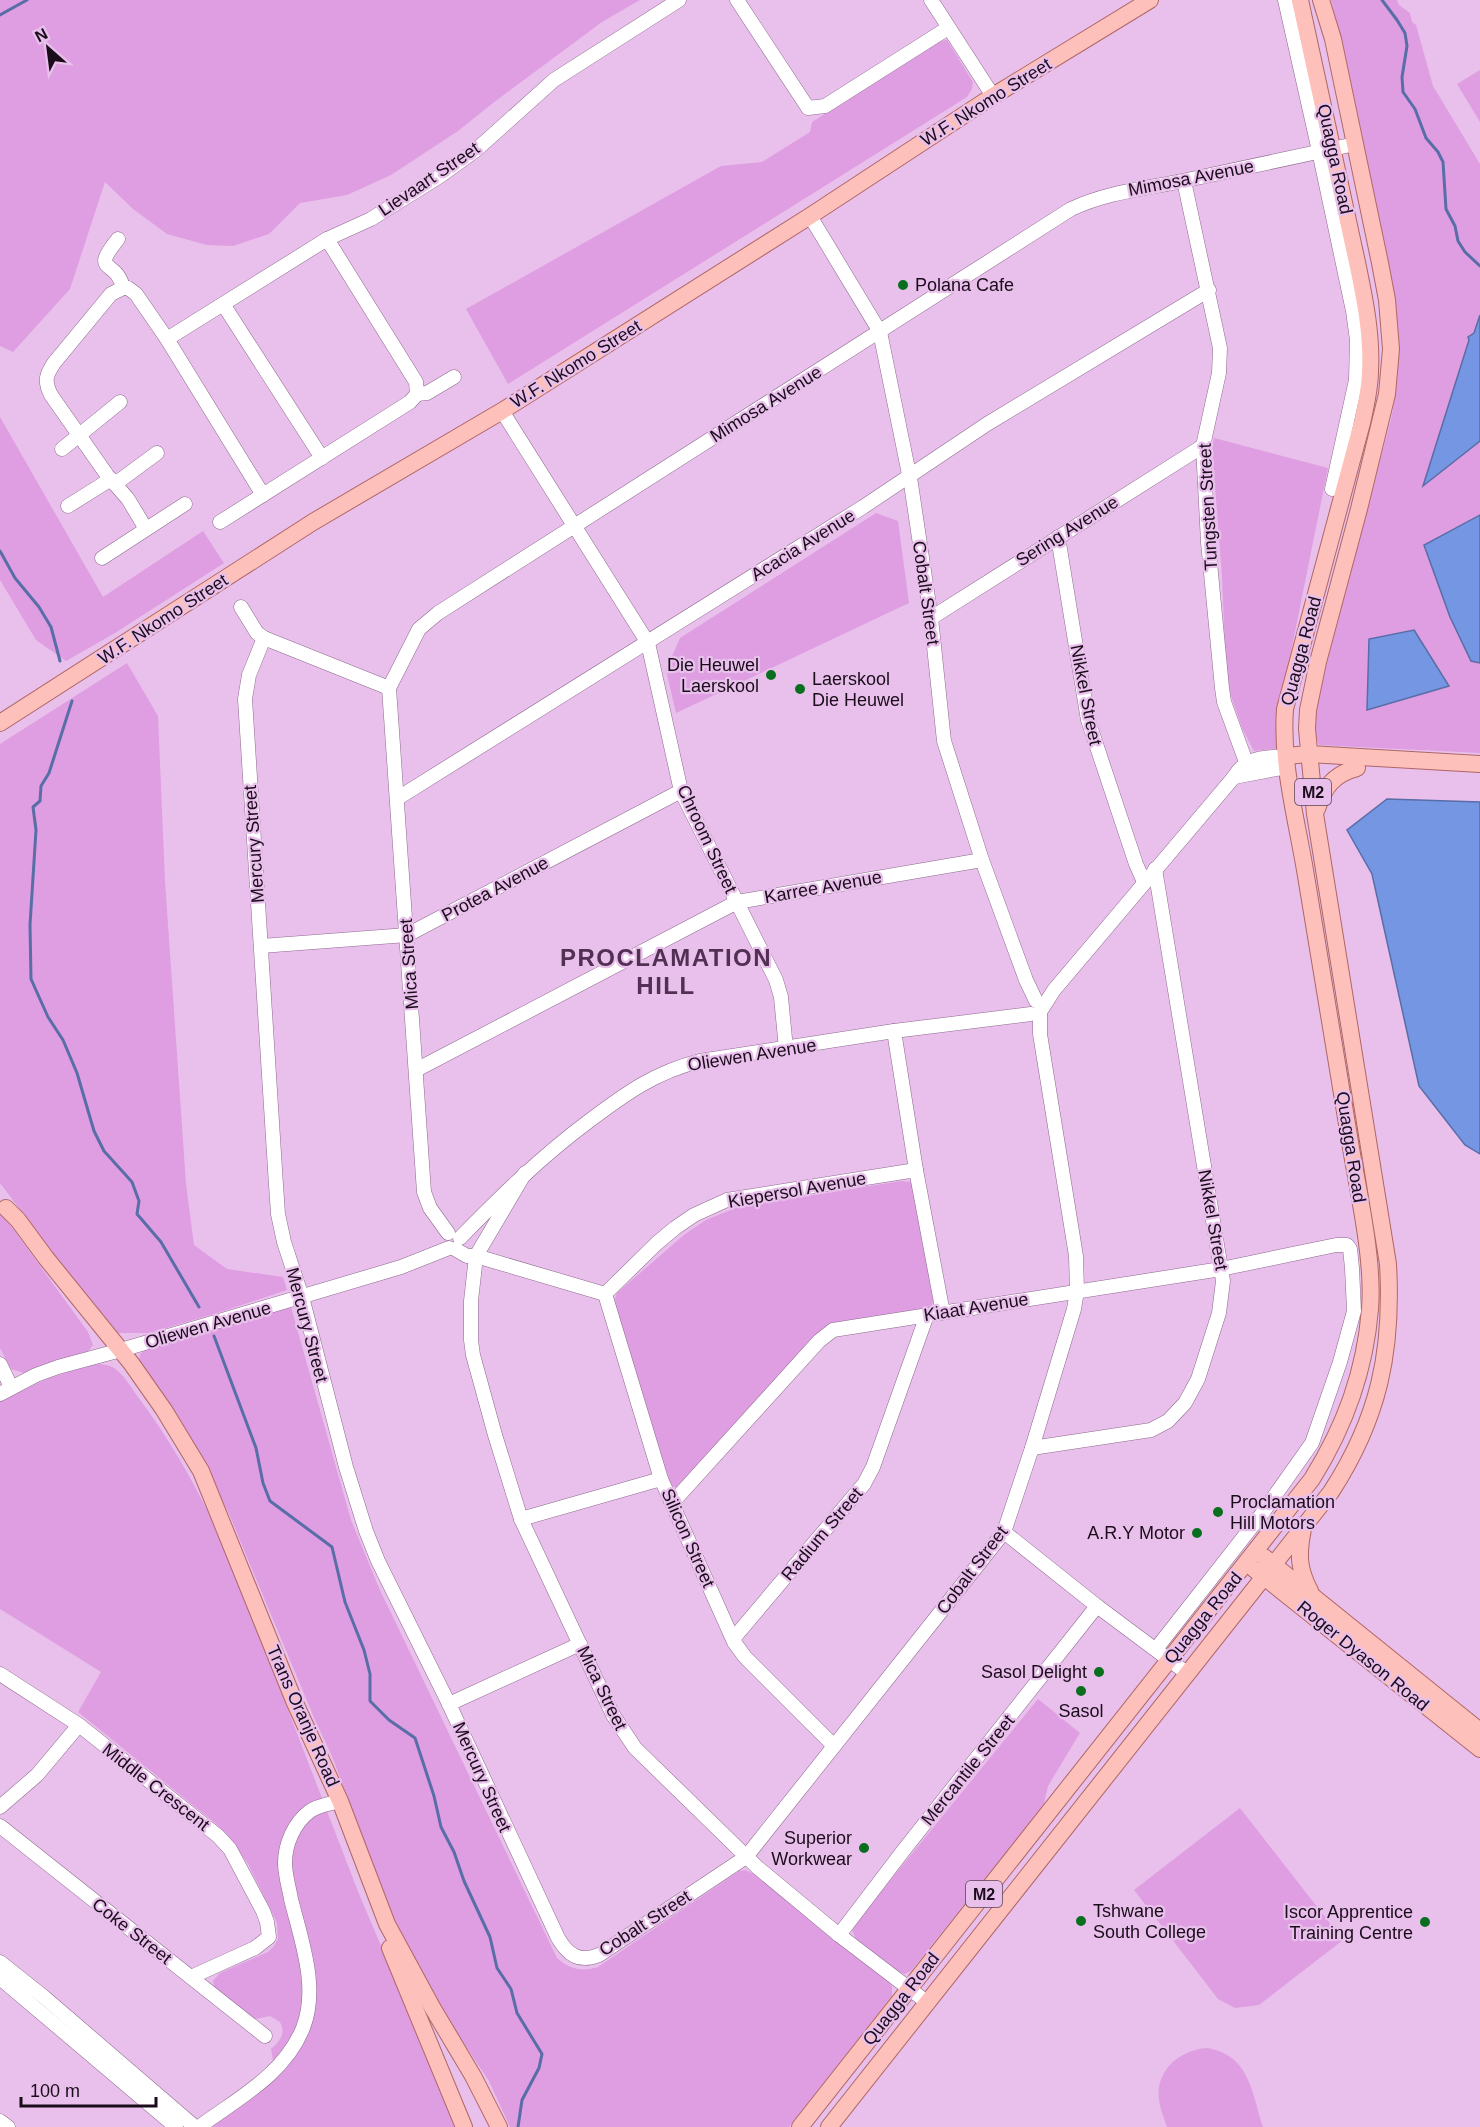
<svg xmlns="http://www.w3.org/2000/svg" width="1480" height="2127" font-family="Helvetica,sans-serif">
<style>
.green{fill:#de9ee1}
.water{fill:#7496e3;stroke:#596da7;stroke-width:1.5}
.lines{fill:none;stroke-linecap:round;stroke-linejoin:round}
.stream{stroke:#596da7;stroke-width:3}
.minor-casing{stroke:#8e698f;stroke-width:15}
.major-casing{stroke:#ae6666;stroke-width:18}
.minor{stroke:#fff;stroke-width:14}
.major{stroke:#fec0bb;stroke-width:16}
.poi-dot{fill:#096f1f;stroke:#e9c0eb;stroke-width:2}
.labels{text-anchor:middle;stroke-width:4.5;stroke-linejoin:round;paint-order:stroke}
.shield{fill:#e9c0eb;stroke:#584259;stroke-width:1.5}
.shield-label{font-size:16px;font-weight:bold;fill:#1a0c1b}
.street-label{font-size:18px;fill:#1a0c1b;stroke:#e9c0eb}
.poi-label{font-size:18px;fill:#1a0c1b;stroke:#e9c0eb;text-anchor:end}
.district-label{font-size:24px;font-weight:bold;letter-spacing:1.5px;fill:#513053;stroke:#e9c0eb}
</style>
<rect width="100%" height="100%" fill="#e9c0eb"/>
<!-- green -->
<g class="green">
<path d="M 0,0 L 640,0 L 602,22 L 493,103 L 458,131 L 391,175 L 347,195 L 300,203 L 269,234 L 233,246 L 207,245 L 167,234 L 133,209 L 105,182 L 70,289 L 13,352 L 0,346 Z"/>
<path d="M 1331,0 L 1397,0 L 1399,5 L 1410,13 L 1412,22 L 1416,25 L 1433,86 L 1480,164 L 1480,315 L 1474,333 L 1468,337 L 1469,340 L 1424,484 L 1480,441 L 1480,515 L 1424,545 L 1471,660 L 1480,663 L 1480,753 L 1319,745 L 1314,732 L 1317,701 L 1391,419 C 1410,336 1387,260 1371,179 C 1358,119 1347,59 1331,0 Z"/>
<path d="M 947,40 L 973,82 L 972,89 L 967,97 L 508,384 L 466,309 L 721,166 L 762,162 L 810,132 L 812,122 L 939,41 Z"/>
<path d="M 1480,70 L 1480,122 L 1457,84 Z"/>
<path d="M 0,417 L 103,597 L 203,531 L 224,563 L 115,633 L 66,661 L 36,640 L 0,580 Z"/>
<path d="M 1214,438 L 1328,468 L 1278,716 L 1280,748 L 1254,751 L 1242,728 L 1231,696 L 1226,674 L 1222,576 L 1212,448 Z"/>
<path d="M 876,513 L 898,521 L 909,603 L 676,713 L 666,670 L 680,638 Z"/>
<path d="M 127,663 L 158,716 L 165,881 L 186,1184 L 194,1245 L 227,1269 L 283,1277 L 287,1290 L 224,1311 L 149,1333 L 113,1333 L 0,1183 L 0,744 Z"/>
<path d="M 901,1181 L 911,1182 L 915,1185 L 935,1293 L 932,1305 L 928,1310 L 839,1324 L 682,1485 L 676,1488 L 671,1485 L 613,1304 L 617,1293 L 685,1234 L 706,1220 L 738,1207 Z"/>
<path d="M 0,1211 L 88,1332 L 93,1345 C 84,1360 70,1356 55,1361 C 45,1364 34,1369 24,1373 L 11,1369 L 0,1348 Z"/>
<path d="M 291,1307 L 351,1520 L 379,1588 L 557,1958 C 569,1969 582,1972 598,1967 L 739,1871 L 745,1870 L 754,1874 L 887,1980 L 892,1986 L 892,1996 L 789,2127 L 510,2127 L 489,2081 L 429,1991 L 412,1960 L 393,1916 L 331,1754 L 315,1720 L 229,1514 L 204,1464 L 139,1361 L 140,1354 L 145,1350 Z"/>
<path d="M 96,1364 C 103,1364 109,1365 114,1368 C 124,1375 131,1387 138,1397 C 175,1446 204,1500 229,1557 L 359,1894 L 458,2127 L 213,2127 L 216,2122 L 276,2077 L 271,2049 C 280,2041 286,2034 280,2022 L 270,2016 L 256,2019 L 248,2018 L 215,1990 L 213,1981 L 220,1973 L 268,1952 L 274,1946 L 278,1939 L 277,1923 L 248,1864 L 228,1835 L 215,1823 L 78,1712 L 101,1672 L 0,1609 L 0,1401 L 49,1378 Z"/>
<path d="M 1038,1699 L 1080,1733 L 1048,1786 L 1044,1804 L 911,1971 L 905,1974 L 899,1972 L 856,1939 L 852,1930 L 857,1921 Z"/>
<path d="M 1240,1808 L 1343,1940 L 1259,2005 L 1235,2008 L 1218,1999 L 1134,1890 Z"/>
<path d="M 1207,2048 C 1250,2055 1252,2093 1263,2127 L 1167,2127 C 1164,2118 1160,2109 1159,2100 C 1155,2070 1180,2050 1207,2048 Z"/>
</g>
<!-- water -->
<g class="water">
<path d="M 1480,315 L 1480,441 L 1423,486 L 1469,340 L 1468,337 L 1474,333 Z"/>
<path d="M 1480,515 L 1480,663 L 1471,661 L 1450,617 L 1424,545 Z"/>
<path d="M 1414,630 L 1449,686 L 1367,710 L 1369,639 Z"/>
<path d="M 1387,799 L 1480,802 L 1480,1154 L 1465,1145 L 1419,1086 L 1372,874 L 1347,830 Z"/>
</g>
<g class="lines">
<!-- stream -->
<g class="stream">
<path d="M 1382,0 L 1397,20 L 1405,33 L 1407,46 L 1402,77 L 1403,92 L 1415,109 L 1426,138 L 1438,152 L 1443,162 L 1446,209 L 1455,226 L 1458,241 L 1465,252 L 1480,266"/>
<path d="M 0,15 L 27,0"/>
<path d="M 0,551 L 15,578 L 39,607 L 51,627 L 60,661"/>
<path d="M 72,701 L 49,773 L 41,786 L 40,801 L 33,807 L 36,830 L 30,925 L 31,979 L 48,1017 L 63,1040 L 77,1073 L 94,1131 L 104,1151 L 132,1182 L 139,1201 L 137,1214 L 161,1242 L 199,1307"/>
<path d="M 214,1336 L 256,1448 L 263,1483 L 270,1501 L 332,1547 L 345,1602 L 364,1650 L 370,1674 L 370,1701 L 389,1720 L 415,1738 L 434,1796 L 441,1827 L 454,1852 L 464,1881 L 490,1937 L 497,1968 L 511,1989 L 517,2013 L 542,2054 L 539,2068 L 522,2100 L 518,2127"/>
</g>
<!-- minor casing -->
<g class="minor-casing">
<g id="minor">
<path d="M 737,0 L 808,108 L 825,106 L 948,28"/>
<path d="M 931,0 L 993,96"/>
<path d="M 1285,0 L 1319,151 L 1353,311 L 1357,340 L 1356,380 L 1332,489"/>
<path d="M 1184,181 L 1220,348 L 1219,373 L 1203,446 L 1208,542 L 1222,688 L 1224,702 L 1246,762"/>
<path d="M 810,216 L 880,332 L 911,484 L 931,618 L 944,741 L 982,860 L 1026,980 L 1036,1001"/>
<path d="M 118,239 C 89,275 117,258 123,288"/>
<path d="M 123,288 L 111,294 L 54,363 C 46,375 44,381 51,395 L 107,475 L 128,499 L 146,529"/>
<path d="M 123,288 L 128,288 L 136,294 L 167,339 L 263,495"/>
<path d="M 223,304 L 322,458"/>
<path d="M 167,339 L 327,239 L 371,219 L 440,176 L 476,150 L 554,80 L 679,0"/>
<path d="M 417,394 L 427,393 L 454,377"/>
<path d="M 502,411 L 648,643 L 681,791 L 776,980 L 781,997 L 786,1049"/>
<path d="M 62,449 L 120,402"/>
<path d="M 115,484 L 157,453"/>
<path d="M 68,506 L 111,479"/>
<path d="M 220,522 L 410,402 L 417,394 L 416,382 L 327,239"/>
<path d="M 1058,537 L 1088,720 L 1136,864 L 1144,882"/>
<path d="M 102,558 L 185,504"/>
<path d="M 241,607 L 257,633 L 264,638 L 389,688"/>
<path d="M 931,618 L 1203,446"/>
<path d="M 264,638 L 249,675 L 245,699 L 276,1185 L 278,1214 L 284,1242 L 302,1297 L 346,1467 L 366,1531 L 378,1561 L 449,1704 L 558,1938 C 568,1955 579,1963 599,1955 L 746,1857 L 1004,1532 L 1032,1448 L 1074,1309 L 1077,1291 L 1076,1256 L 1040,1034 L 1040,1014"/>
<path d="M 389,688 L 419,629 L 438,613 L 1071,209 C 1110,191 1146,189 1187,180 C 1243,168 1299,156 1355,144"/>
<path d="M 389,688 L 424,1192 L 430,1208 L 448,1233"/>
<path d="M 1234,777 L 1287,767"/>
<path d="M 398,798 L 863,507 L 987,424 L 1209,290"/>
<path d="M 261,946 L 407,935 L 681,791"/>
<path d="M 1038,1015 L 1054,990 L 1234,777 C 1246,756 1264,758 1286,756"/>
<path d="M 894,1031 L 916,1170 L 943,1313"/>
<path d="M 416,1070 L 737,902 L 982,860"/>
<path d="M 525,1173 L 476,1256 L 471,1301 L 471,1340 L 473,1355 L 495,1435 L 521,1519 L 613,1715 L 635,1748 L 757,1867 L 839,1935 L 928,2003"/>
<path d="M 460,1238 C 501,1196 542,1156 589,1121 C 625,1094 655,1072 700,1061 L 894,1031 L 1031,1014"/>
<path d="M 455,1249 L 467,1256 L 476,1256 L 605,1294"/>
<path d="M 605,1294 L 661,1479 L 734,1642 L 745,1657 L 834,1746"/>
<path d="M 605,1294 L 657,1243 L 675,1228 L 694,1215 L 727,1200 L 916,1170"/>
<path d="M 0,1364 L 11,1387"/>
<path d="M 0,1394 L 36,1375 L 58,1367 L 121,1350 L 401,1267 L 449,1248"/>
<path d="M 1032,1448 L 1151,1430 L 1168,1421 L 1185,1403 L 1198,1379 L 1219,1313 L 1223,1281 L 1155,869"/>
<path d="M 673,1502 L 819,1341 L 833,1330 L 1221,1269 L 1336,1245 L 1347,1245 L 1350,1249 L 1352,1268 L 1354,1311 L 1340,1362 L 1312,1443 L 1261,1515 L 1156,1649"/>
<path d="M 521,1519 L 661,1479"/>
<path d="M 1004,1532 L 1097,1606 L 1188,1674"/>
<path d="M 733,1639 L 864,1484 L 873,1467 L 927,1315"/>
<path d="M 0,1674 L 79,1725 L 218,1836 L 230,1849 L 263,1911 L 267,1922 L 269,1937 L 255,1948 L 191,1977"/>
<path d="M 449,1704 L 580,1644"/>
<path d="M 0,1807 L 37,1775 L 79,1725"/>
<path d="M 0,1826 L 265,2036"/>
<path d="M 839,1935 L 903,1851 L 1097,1606"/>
<path d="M 0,1962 L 44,1997 L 195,2127"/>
<path d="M 0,1978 L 176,2127"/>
<path d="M 0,2121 L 8,2127"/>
<path d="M 199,2127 C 238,2098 284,2075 303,2028 C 319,1987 301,1940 291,1899 C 289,1887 285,1875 285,1863 C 285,1844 294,1823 310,1811 C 319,1805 330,1804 340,1801"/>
</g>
</g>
<!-- major casing -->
<g class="major-casing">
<g id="major">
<path d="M 0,723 L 313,522 L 502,411 L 810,216 L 993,96 L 1150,0"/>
<path d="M 1286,756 L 1309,754 L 1480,764"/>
<path d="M 1317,809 C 1324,787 1334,774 1357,768"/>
<path d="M 6,1208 L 18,1220 L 46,1258 L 131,1363 L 164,1410 L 201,1471 L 295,1703 L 340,1801 L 387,1924 L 432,2007 L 473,2076 L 499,2127"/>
<path d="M 1303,1529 C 1298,1554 1298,1568 1310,1591"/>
<path d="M 1264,1557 L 1480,1731"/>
<path d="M 1254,1569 L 1480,1749"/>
<path d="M 390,1948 L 464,2127"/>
<path d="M 800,2127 L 1312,1479 C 1345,1426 1365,1372 1370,1309 C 1374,1261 1359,1196 1351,1148 C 1335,1055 1321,962 1305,870 C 1296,817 1281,763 1285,709 L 1362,423 C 1366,405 1370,388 1370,371 C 1372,336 1365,301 1358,267 L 1300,0"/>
<path d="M 829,2127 L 1331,1492 C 1379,1418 1393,1351 1388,1264 L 1315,814 L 1307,729 L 1308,710 L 1318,662 L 1359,509 L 1387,394 L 1391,349 L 1387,300 L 1380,263 L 1333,39 L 1321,0"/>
</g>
</g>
<!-- minor -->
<use href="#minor" class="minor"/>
<!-- major -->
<use href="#major" class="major"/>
</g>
<!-- markers -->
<g class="poi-dot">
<circle cx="903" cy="285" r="6"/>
<circle cx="771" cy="675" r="6"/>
<circle cx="800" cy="689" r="6"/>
<circle cx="1218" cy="1512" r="6"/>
<circle cx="1197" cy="1533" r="6"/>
<circle cx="1099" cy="1672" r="6"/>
<circle cx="1081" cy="1691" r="6"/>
<circle cx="864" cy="1848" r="6"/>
<circle cx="1081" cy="1921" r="6"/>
<circle cx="1425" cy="1922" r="6"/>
</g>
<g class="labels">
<!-- shield labels -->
<g class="shield">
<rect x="1295" y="779" width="36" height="26" rx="4.5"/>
<rect x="966" y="1881" width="36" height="26" rx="4.5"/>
</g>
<g class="shield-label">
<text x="1313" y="798">M2</text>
<text x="984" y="1900">M2</text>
</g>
<!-- street labels -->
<g class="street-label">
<text transform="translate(986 102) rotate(-32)" y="6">W.F. Nkomo Street</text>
<text transform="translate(1335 159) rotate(78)" y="6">Quagga Road</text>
<text transform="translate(1191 178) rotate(-11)" y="6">Mimosa Avenue</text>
<text transform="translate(429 179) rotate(-34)" y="6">Lievaart Street</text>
<text transform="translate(576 364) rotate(-32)" y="6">W.F. Nkomo Street</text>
<text transform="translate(766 404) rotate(-32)" y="6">Mimosa Avenue</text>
<text transform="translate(1208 507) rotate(-93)" y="6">Tungsten Street</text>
<text transform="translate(1067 531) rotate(-32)" y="6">Sering Avenue</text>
<text transform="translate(803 545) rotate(-32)" y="6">Acacia Avenue</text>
<text transform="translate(926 593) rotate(82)" y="6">Cobalt Street</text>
<text transform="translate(163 619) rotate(-33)" y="6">W.F. Nkomo Street</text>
<text transform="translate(1301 651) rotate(-75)" y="6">Quagga Road</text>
<text transform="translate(1086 695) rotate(79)" y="6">Nikkel Street</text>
<text transform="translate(707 839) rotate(65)" y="6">Chroom Street</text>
<text transform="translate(254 844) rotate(-94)" y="6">Mercury Street</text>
<text transform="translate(823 887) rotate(-10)" y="6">Karree Avenue</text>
<text transform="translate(495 889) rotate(-28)" y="6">Protea Avenue</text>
<text transform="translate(409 964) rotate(-94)" y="6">Mica Street</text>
<text transform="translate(752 1055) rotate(-9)" y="6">Oliewen Avenue</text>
<text transform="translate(1351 1147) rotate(81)" y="6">Quagga Road</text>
<text transform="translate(797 1190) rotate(-10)" y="6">Kiepersol Avenue</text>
<text transform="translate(1213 1220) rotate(80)" y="6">Nikkel Street</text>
<text transform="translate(976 1307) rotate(-9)" y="6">Kiaat Avenue</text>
<text transform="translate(208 1325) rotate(-16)" y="6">Oliewen Avenue</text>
<text transform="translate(307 1325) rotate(75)" y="6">Mercury Street</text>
<text transform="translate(822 1534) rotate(-50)" y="6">Radium Street</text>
<text transform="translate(688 1538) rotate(66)" y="6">Silicon Street</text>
<text transform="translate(972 1570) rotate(-53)" y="6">Cobalt Street</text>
<text transform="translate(1203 1618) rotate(-51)" y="6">Quagga Road</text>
<text transform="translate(1363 1656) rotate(39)" y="6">Roger Dyason Road</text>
<text transform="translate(602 1688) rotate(64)" y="6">Mica Street</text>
<text transform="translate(303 1716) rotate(66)" y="6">Trans Oranje Road</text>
<text transform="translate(968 1770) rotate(-51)" y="6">Mercantile Street</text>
<text transform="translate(482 1777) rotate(66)" y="6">Mercury Street</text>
<text transform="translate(156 1787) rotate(38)" y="6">Middle Crescent</text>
<text transform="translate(645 1923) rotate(-33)" y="6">Cobalt Street</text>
<text transform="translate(132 1931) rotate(38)" y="6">Coke Street</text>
<text transform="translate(901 1999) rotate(-52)" y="6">Quagga Road</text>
</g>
<!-- poi labels -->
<g class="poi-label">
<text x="915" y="291" text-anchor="start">Polana Cafe</text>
<text x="759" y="671">Die Heuwel<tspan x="759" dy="21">Laerskool</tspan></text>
<text x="812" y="685" text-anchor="start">Laerskool<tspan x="812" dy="21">Die Heuwel</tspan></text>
<text x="1230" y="1508" text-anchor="start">Proclamation<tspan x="1230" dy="21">Hill Motors</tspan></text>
<text x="1185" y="1539">A.R.Y Motor</text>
<text x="1087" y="1678">Sasol Delight</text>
<text x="1081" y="1717" text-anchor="middle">Sasol</text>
<text x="852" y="1844">Superior<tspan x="852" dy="21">Workwear</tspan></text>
<text x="1093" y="1917" text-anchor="start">Tshwane<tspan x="1093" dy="21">South College</tspan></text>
<text x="1413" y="1918">Iscor Apprentice<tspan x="1413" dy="21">Training Centre</tspan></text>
</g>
<!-- district labels -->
<g class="district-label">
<text x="666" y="966">PROCLAMATION<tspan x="666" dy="28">HILL</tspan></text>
</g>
</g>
<!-- north arrow -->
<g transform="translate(48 48) rotate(332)" stroke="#e9c0eb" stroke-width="4.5" paint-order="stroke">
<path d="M0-4.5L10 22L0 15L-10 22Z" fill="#1a0c1b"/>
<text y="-9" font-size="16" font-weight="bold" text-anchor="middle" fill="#1a0c1b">N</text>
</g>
<!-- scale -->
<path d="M21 2097v9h135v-9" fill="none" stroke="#1a0c1b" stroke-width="3"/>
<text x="30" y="2097" font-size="18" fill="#1a0c1b" stroke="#e9c0eb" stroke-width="4.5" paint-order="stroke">100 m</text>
</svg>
